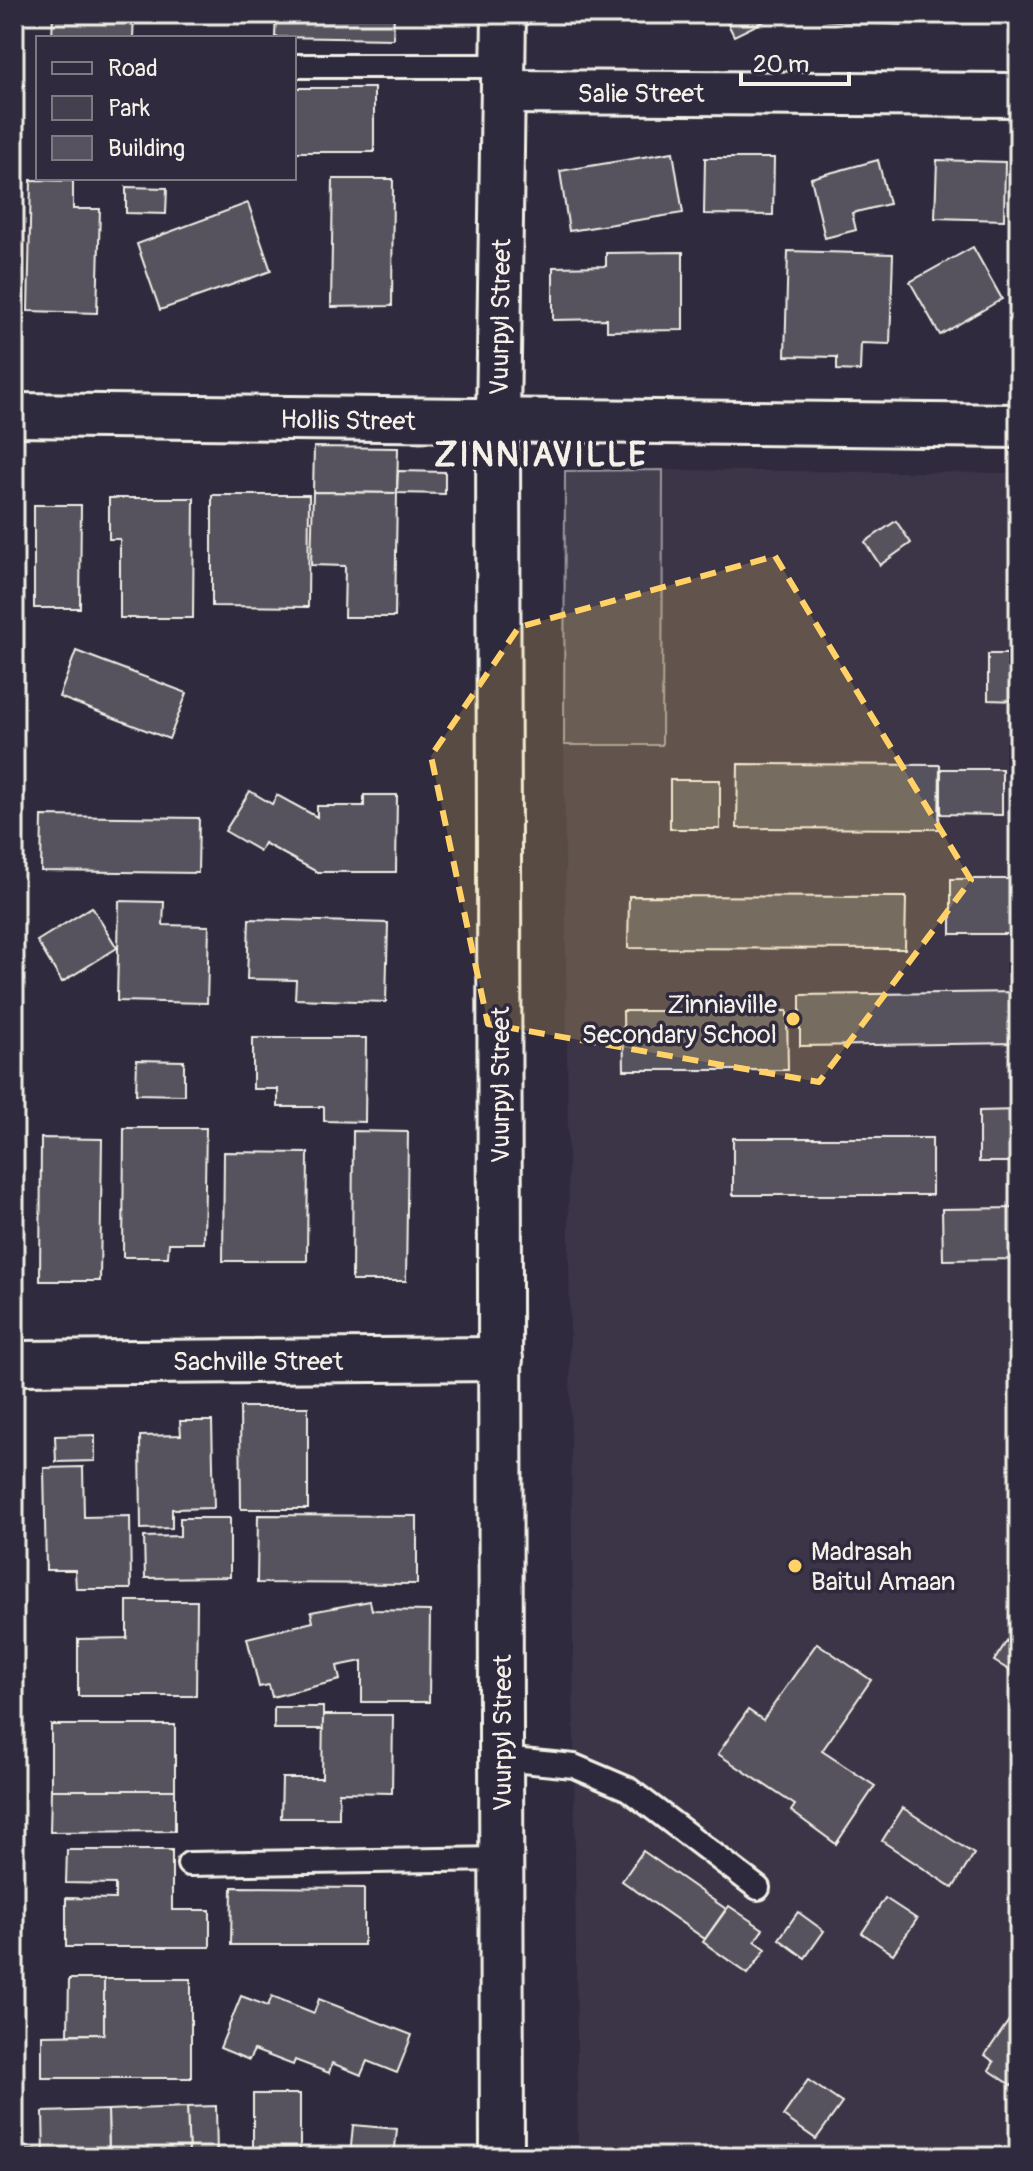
<svg xmlns="http://www.w3.org/2000/svg" width="1033" height="2171" font-family="Pangolin,sans-serif">
<style>
.built{fill:#3b3647}
.green{fill:#454050;stroke:#9c989c;stroke-width:2}
.building{fill:#56525f;stroke:#f4f1e8;stroke-width:2}
.lines{fill:none;stroke-linecap:round;stroke-linejoin:round}
.lane-casing{stroke:#f4f1e8;stroke-width:28}
.street-casing{stroke:#f4f1e8;stroke-width:48}
.lane{stroke:#2f2a3d;stroke-width:22}
.street{stroke:#2f2a3d;stroke-width:42}
.marked{fill:#ffd166;fill-opacity:0.2;stroke:#ffd166;stroke-width:6;stroke-dasharray:16 10;stroke-linejoin:round}
.poi-dot{fill:#ffd166;stroke:#2f2a3d;stroke-width:3}
.labels{text-anchor:middle;stroke-width:7;stroke-linejoin:round;paint-order:stroke}
.street-label{font-size:26px;fill:#f4f1e8;stroke:#2f2a3d}
.poi-label{font-size:26px;fill:#f4f1e8;stroke:#2f2a3d;text-anchor:end}
.district-label{font-size:34px;font-weight:bold;letter-spacing:2px;fill:#f4f1e8;stroke:#2f2a3d}
</style>
<rect width="100%" height="100%" fill="#2f2a3d"/>
<filter id="ink" filterUnits="userSpaceOnUse"><feTurbulence type="fractalNoise" baseFrequency=".0125" numOctaves="2"/><feDisplacementMap in="SourceGraphic" scale="16" xChannelSelector="R" yChannelSelector="G"/><feConvolveMatrix kernelMatrix="1 2 1 2 8 2 1 2 1" color-interpolation-filters="sRGB"/></filter>
<g filter="url(#ink)">
<!-- built -->
<path class="built" d="M 663,470 L 1019,473 L 1019,2157 L 578,2157 L 564,745 L 662,744 Z"/>
<!-- green -->
<path class="green" d="M 663,470 L 662,745 L 564,745 L 565,471 Z"/>
<!-- building -->
<g class="building">
<path d="M 53,14 L 134,14 L 133,38 L 52,38 Z"/>
<path d="M 276,14 L 394,14 L 393,39 L 275,37 Z"/>
<path d="M 723,14 L 779,14 L 734,36 Z"/>
<path d="M 827,14 L 905,14 L 904,25 L 826,20 Z"/>
<path d="M 932,14 L 968,14 L 934,23 Z"/>
<path d="M 976,14 L 1007,14 L 978,22 Z"/>
<path d="M 14,33 L 18,33 L 17,125 L 14,125 Z"/>
<rect x="294" y="88" width="80" height="64"/>
<path d="M 673,152 L 683,213 L 569,231 L 560,171 Z"/>
<path d="M 705,158 L 774,158 L 773,215 L 704,214 Z"/>
<path d="M 878,160 L 889,204 L 852,213 L 856,230 L 825,238 L 811,178 Z"/>
<path d="M 937,160 L 1005,162 L 1004,220 L 935,218 Z"/>
<path d="M 333,179 L 393,179 L 392,306 L 331,307 Z"/>
<path d="M 31,180 L 73,181 L 73,209 L 100,209 L 97,313 L 28,311 Z"/>
<path d="M 126,187 L 167,188 L 166,214 L 126,213 Z"/>
<path d="M 248,203 L 271,271 L 160,310 L 137,244 Z"/>
<path d="M 973,247 L 1002,299 L 940,335 L 910,282 Z"/>
<path d="M 788,251 L 893,254 L 890,344 L 861,343 L 860,371 L 837,370 L 837,357 L 785,356 Z"/>
<path d="M 683,252 L 683,330 L 607,331 L 607,319 L 553,320 L 553,267 L 606,266 L 606,253 Z"/>
<path d="M 314,447 L 398,448 L 397,493 L 313,492 Z"/>
<path d="M 398,471 L 445,472 L 445,494 L 397,493 Z"/>
<path d="M 313,492 L 397,493 L 395,617 L 344,617 L 345,566 L 311,565 Z"/>
<path d="M 212,495 L 309,495 L 308,607 L 212,606 Z"/>
<path d="M 109,498 L 194,498 L 193,618 L 120,618 L 120,539 L 109,539 Z"/>
<path d="M 34,505 L 81,505 L 80,608 L 34,608 Z"/>
<path d="M 896,521 L 911,543 L 880,565 L 865,542 Z"/>
<path d="M 76,651 L 187,693 L 169,739 L 59,697 Z"/>
<path d="M 988,654 L 1019,654 L 1019,701 L 988,700 Z"/>
<path d="M 738,764 L 940,765 L 939,829 L 737,828 Z"/>
<path d="M 941,769 L 1002,769 L 1002,815 L 941,814 Z"/>
<rect x="670" y="780" width="50" height="49"/>
<path d="M 250,791 L 272,804 L 277,795 L 317,817 L 317,806 L 364,806 L 364,795 L 397,795 L 396,872 L 317,872 L 264,843 L 260,851 L 225,831 Z"/>
<path d="M 42,816 L 199,818 L 198,873 L 41,871 Z"/>
<rect x="951" y="879" width="68" height="55"/>
<path d="M 629,896 L 906,897 L 905,949 L 628,948 Z"/>
<path d="M 119,901 L 164,902 L 163,925 L 209,926 L 207,1003 L 117,1001 Z"/>
<path d="M 92,907 L 117,948 L 62,982 L 37,941 Z"/>
<path d="M 249,919 L 388,923 L 386,1002 L 295,999 L 296,980 L 247,979 Z"/>
<path d="M 1019,992 L 1019,1043 L 800,1046 L 800,995 Z"/>
<path d="M 623,1011 L 787,1011 L 788,1070 L 624,1070 Z"/>
<path d="M 253,1038 L 366,1038 L 365,1122 L 324,1121 L 324,1107 L 278,1107 L 278,1089 L 253,1089 Z"/>
<path d="M 137,1060 L 184,1061 L 184,1095 L 136,1094 Z"/>
<path d="M 1019,1110 L 1019,1162 L 979,1162 L 979,1111 Z"/>
<path d="M 124,1128 L 206,1128 L 204,1243 L 169,1243 L 168,1257 L 123,1257 Z"/>
<path d="M 353,1131 L 408,1132 L 406,1281 L 352,1281 Z"/>
<path d="M 41,1138 L 102,1139 L 100,1281 L 40,1281 Z"/>
<rect x="733" y="1138" width="199" height="57"/>
<path d="M 224,1152 L 308,1153 L 307,1261 L 223,1261 Z"/>
<path d="M 1019,1208 L 1019,1259 L 943,1260 L 942,1209 Z"/>
<path d="M 240,1407 L 308,1407 L 308,1509 L 241,1509 Z"/>
<path d="M 180,1421 L 212,1421 L 214,1508 L 172,1509 L 172,1528 L 141,1529 L 140,1436 L 181,1435 Z"/>
<path d="M 95,1435 L 95,1461 L 56,1462 L 55,1436 Z"/>
<path d="M 83,1467 L 84,1517 L 130,1516 L 131,1589 L 76,1589 L 75,1570 L 46,1570 L 44,1468 Z"/>
<path d="M 258,1515 L 417,1516 L 417,1584 L 257,1583 Z"/>
<path d="M 180,1518 L 230,1518 L 230,1577 L 145,1578 L 144,1537 L 180,1536 Z"/>
<path d="M 127,1601 L 197,1601 L 196,1696 L 78,1696 L 78,1639 L 127,1638 Z"/>
<path d="M 370,1601 L 372,1610 L 430,1611 L 429,1702 L 362,1702 L 362,1661 L 337,1666 L 340,1680 L 272,1697 L 269,1685 L 259,1687 L 247,1638 L 313,1622 L 311,1612 Z"/>
<path d="M 1019,1622 L 1019,1676 L 994,1661 Z"/>
<path d="M 817,1643 L 871,1680 L 822,1751 L 875,1786 L 836,1844 L 791,1811 L 795,1805 L 718,1754 L 748,1710 L 763,1720 Z"/>
<rect x="274" y="1707" width="49" height="22"/>
<path d="M 323,1715 L 393,1715 L 392,1793 L 339,1792 L 339,1818 L 281,1818 L 282,1778 L 322,1778 Z"/>
<rect x="51" y="1725" width="124" height="65"/>
<path d="M 51,1790 L 175,1790 L 175,1831 L 50,1832 Z"/>
<path d="M 903,1808 L 974,1854 L 953,1888 L 882,1841 Z"/>
<path d="M 67,1850 L 172,1850 L 172,1910 L 210,1910 L 210,1947 L 66,1947 L 66,1898 L 115,1899 L 115,1884 L 66,1883 Z"/>
<path d="M 643,1851 L 726,1909 L 705,1939 L 622,1881 Z"/>
<path d="M 1019,1857 L 1019,1880 L 1008,1872 Z"/>
<path d="M 232,1887 L 364,1888 L 364,1945 L 231,1945 Z"/>
<path d="M 885,1898 L 917,1919 L 893,1954 L 862,1933 Z"/>
<path d="M 729,1906 L 763,1929 L 755,1941 L 766,1949 L 748,1974 L 703,1942 Z"/>
<path d="M 798,1912 L 824,1931 L 805,1958 L 779,1939 Z"/>
<path d="M 69,1979 L 104,1979 L 104,2034 L 68,2034 Z"/>
<path d="M 104,1979 L 191,1979 L 191,2078 L 42,2078 L 42,2035 L 104,2034 Z"/>
<path d="M 241,1996 L 268,2006 L 272,1996 L 314,2013 L 319,1999 L 412,2035 L 397,2073 L 367,2061 L 361,2075 L 332,2063 L 329,2073 L 295,2060 L 293,2065 L 254,2050 L 249,2060 L 220,2048 Z"/>
<path d="M 1019,2006 L 1019,2079 L 1011,2085 L 989,2070 L 994,2062 L 985,2055 Z"/>
<path d="M 808,2080 L 842,2103 L 816,2139 L 783,2116 Z"/>
<rect x="253" y="2094" width="47" height="63"/>
<path d="M 216,2106 L 217,2157 L 189,2157 L 187,2107 Z"/>
<path d="M 187,2107 L 189,2157 L 109,2157 L 108,2110 Z"/>
<path d="M 108,2110 L 109,2157 L 44,2157 L 43,2112 Z"/>
<path d="M 353,2125 L 397,2129 L 394,2157 L 350,2157 Z"/>
<path d="M 37,2150 L 37,2157 L 18,2157 L 18,2151 Z"/>
</g>
<g class="lines">
<!-- lane casing -->
<g class="lane-casing">
<g id="lane">
<path d="M 294,66 L 504,66"/>
<path d="M 502,1759 L 574,1766 L 628,1789 L 758,1888"/>
<path d="M 189,1864 L 502,1859"/>
</g>
</g>
<!-- street casing -->
<g class="street-casing">
<g id="street">
<path d="M 503,92 L 1019,95"/>
<path d="M 14,415 L 1019,426"/>
<path d="M 14,1363 L 501,1359"/>
<path d="M 502,2157 L 498,422 L 504,14"/>
</g>
</g>
<!-- lane -->
<use href="#lane" class="lane"/>
<!-- street -->
<use href="#street" class="street"/>
</g>
</g>
<!-- marked area -->
<path class="marked" d="M 775,556 L 971,880 L 819,1082 L 488,1024 L 431,756 L 519,627 Z"/>
<!-- markers -->
<g class="poi-dot">
<circle cx="793" cy="1019" r="8"/>
<circle cx="795" cy="1566" r="8"/>
</g>
<g class="labels">
<!-- street labels -->
<g class="street-label">
<text x="641" y="102">Salie Street</text>
<text transform="translate(500 317) rotate(-89)" y="9">Vuurpyl Street</text>
<text transform="translate(348 420) rotate(1)" y="9">Hollis Street</text>
<text transform="translate(500 1085) rotate(-90)" y="9">Vuurpyl Street</text>
<text x="258" y="1370">Sachville Street</text>
<text transform="translate(502 1733) rotate(-90)" y="9">Vuurpyl Street</text>
</g>
<!-- poi labels -->
<g class="poi-label">
<text x="777" y="1013">Zinniaville<tspan x="777" dy="30">Secondary School</tspan></text>
<text x="811" y="1560" text-anchor="start">Madrasah<tspan x="811" dy="30">Baitul Amaan</tspan></text>
</g>
<!-- district labels -->
<g class="district-label">
<text x="541" y="466">ZINNIAVILLE</text>
</g>
</g>
<!-- margin -->
<rect width="1033" height="2171" fill="none" stroke="#2f2a3d" stroke-width="48"/>
<rect x="24" y="24" width="985" height="2123" fill="none" stroke="#f4f1e8" stroke-width="3" filter="url(#ink)"/>
<!-- legend -->
<rect x="36" y="36" width="260" height="144" fill="#2f2a3d" stroke="#7e7a81" stroke-width="2"/>
<rect x="52" y="62" width="40" height="12" fill="#2f2a3d" stroke="#7e7a81" stroke-width="2"/>
<text x="108" y="76" font-size="24" fill="#f4f1e8">Road</text>
<rect x="52" y="96" width="40" height="24" fill="#454050" stroke="#7e7a81" stroke-width="2"/>
<text x="108" y="116" font-size="24" fill="#f4f1e8">Park</text>
<rect x="52" y="136" width="40" height="24" fill="#56525f" stroke="#7e7a81" stroke-width="2"/>
<text x="108" y="156" font-size="24" fill="#f4f1e8">Building</text>
<!-- scale -->
<path d="M741 72v12h108v-12" fill="none" stroke="#f4f1e8" stroke-width="4"/>
<text x="753" y="72" font-size="24" fill="#f4f1e8" stroke="#2f2a3d" stroke-width="6" paint-order="stroke">20 m</text>
</svg>
